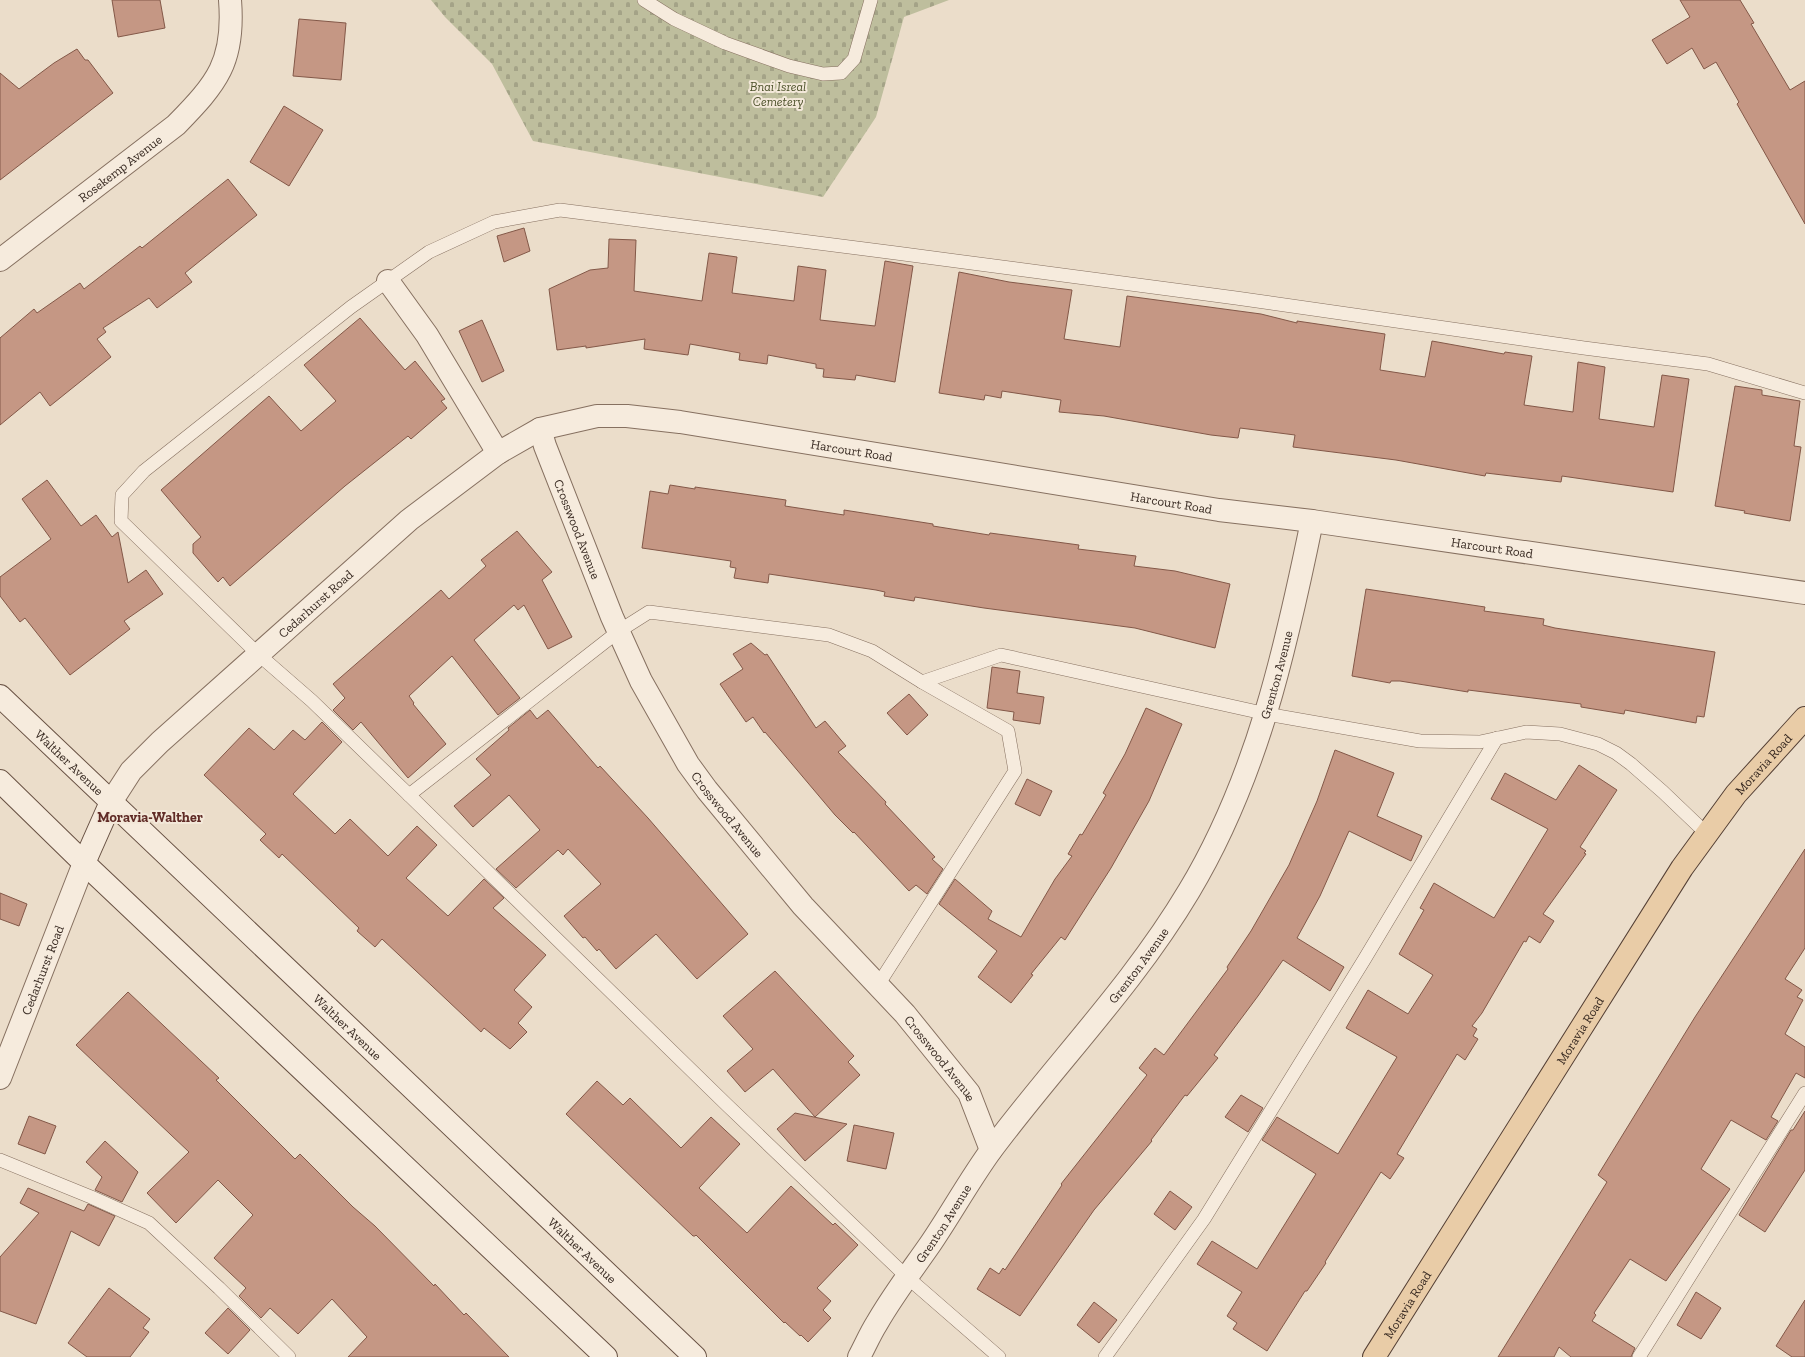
<svg xmlns="http://www.w3.org/2000/svg" width="1805" height="1357" font-family="'Zilla Slab',serif">
<style>
.cemetery{fill:url(#cemetery-stones)}
.building{fill:#c59784;stroke:#835848}
.lines{fill:none;stroke-linecap:round;stroke-linejoin:round}
.service-casing{stroke:#867060;stroke-width:14}
.minor-casing{stroke:#867060;stroke-width:24}
.secondary-casing{stroke:#685143;stroke-width:24}
.primary-casing{stroke:#543f34;stroke-width:24}
.service{stroke:#f6ebdd;stroke-width:13}
.minor{stroke:#f6ebdd;stroke-width:22}
.secondary{stroke:#f6ebdd;stroke-width:22}
.primary{stroke:#e9cca7;stroke-width:22}
.labels{text-anchor:middle;stroke-width:4;stroke-linejoin:round;paint-order:stroke}
.park-label{font-size:13px;font-style:italic;fill:#4d522b;stroke:#f3e8d9}
.street-label{font-size:13px;fill:#382a22;stroke:#f3e8d9}
.neighbourhood-label{font-size:14px;font-weight:bold;fill:#602b26;stroke:#f3e8d9}
</style>
<defs>
<pattern id="cemetery-stones" width="16" height="16" patternUnits="userSpaceOnUse"><rect width="16" height="16" fill="#bebe9d"/><path d="M2 7V4a2 2 0 0 1 4 0v3zM10 15v-3a2 2 0 0 1 4 0v3z" fill="#a4a387"/></pattern>
</defs>
<rect width="100%" height="100%" fill="#ebddca"/>
<!-- cemetery -->
<path class="cemetery" d="M 431,0 L 949,0 L 904,17 L 876,117 L 823,197 L 533,141 L 492,64 L 445,17 Z"/>
<!-- building -->
<g class="building">
<path d="M 112,0 L 160,0 L 165,28 L 118,37 Z"/>
<path d="M 1680,0 L 1740,0 L 1754,23 L 1751,24 L 1790,90 L 1805,81 L 1805,224 L 1737,104 L 1739,102 L 1716,62 L 1704,69 L 1692,48 L 1667,64 L 1652,40 L 1690,17 Z"/>
<path d="M 299,19 L 346,23 L 341,80 L 293,76 Z"/>
<path d="M 77,49 L 85,60 L 88,60 L 113,93 L 0,180 L 0,73 L 19,89 L 54,63 Z"/>
<path d="M 284,106 L 323,130 L 289,186 L 250,162 Z"/>
<path d="M 228,179 L 257,215 L 185,273 L 192,282 L 157,308 L 149,298 L 103,328 L 106,332 L 97,339 L 111,357 L 50,406 L 40,392 L 0,425 L 0,338 L 34,309 L 37,313 L 80,283 L 84,289 L 140,246 L 142,248 Z"/>
<path d="M 524,228 L 530,251 L 504,262 L 497,236 Z"/>
<path d="M 609,239 L 636,240 L 634,291 L 702,301 L 709,253 L 737,257 L 732,293 L 794,301 L 798,266 L 826,270 L 820,320 L 875,326 L 885,261 L 913,266 L 895,382 L 856,375 L 855,380 L 823,377 L 824,369 L 816,368 L 816,364 L 768,355 L 767,364 L 739,360 L 740,353 L 690,344 L 688,355 L 644,349 L 645,339 L 586,348 L 586,346 L 557,350 L 549,289 L 590,270 L 608,268 Z"/>
<path d="M 959,272 L 1009,282 L 1072,290 L 1064,339 L 1120,347 L 1127,296 L 1261,314 L 1297,323 L 1297,321 L 1385,334 L 1380,370 L 1425,377 L 1432,341 L 1504,354 L 1505,352 L 1532,356 L 1524,405 L 1573,412 L 1578,362 L 1605,367 L 1599,419 L 1654,427 L 1662,375 L 1689,379 L 1673,492 L 1562,476 L 1561,482 L 1486,473 L 1485,476 L 1396,460 L 1293,447 L 1295,435 L 1240,428 L 1238,438 L 1211,435 L 1104,416 L 1059,412 L 1061,400 L 1002,391 L 1001,398 L 985,395 L 984,400 L 939,393 Z"/>
<path d="M 360,318 L 405,370 L 415,361 L 445,399 L 441,401 L 447,408 L 411,439 L 408,436 L 345,486 L 230,586 L 223,577 L 218,582 L 193,553 L 193,544 L 201,537 L 161,490 L 269,396 L 301,431 L 336,401 L 304,365 Z"/>
<path d="M 482,320 L 504,371 L 482,382 L 459,331 Z"/>
<path d="M 1735,386 L 1762,390 L 1762,395 L 1800,401 L 1794,446 L 1801,447 L 1790,521 L 1744,513 L 1745,511 L 1715,506 Z"/>
<path d="M 47,480 L 81,526 L 96,515 L 112,537 L 118,532 L 128,583 L 146,570 L 163,594 L 124,621 L 130,629 L 70,675 L 25,618 L 20,622 L 0,596 L 0,577 L 51,539 L 22,499 Z"/>
<path d="M 670,485 L 695,489 L 695,487 L 786,500 L 785,506 L 844,515 L 844,510 L 933,524 L 933,526 L 989,535 L 990,533 L 1079,545 L 1078,549 L 1136,556 L 1134,566 L 1175,571 L 1230,584 L 1215,648 L 1135,628 L 984,608 L 915,597 L 914,601 L 884,596 L 885,592 L 876,590 L 769,574 L 768,583 L 734,578 L 736,568 L 730,567 L 731,561 L 642,548 L 650,491 L 668,494 Z"/>
<path d="M 517,531 L 552,572 L 542,580 L 572,637 L 548,649 L 524,605 L 518,610 L 514,605 L 474,640 L 520,698 L 498,715 L 452,656 L 409,696 L 414,703 L 413,704 L 446,744 L 408,778 L 361,722 L 353,730 L 333,710 L 345,698 L 333,684 L 441,590 L 449,599 L 486,566 L 481,560 Z"/>
<path d="M 1366,589 L 1485,607 L 1484,611 L 1544,619 L 1543,625 L 1555,628 L 1715,652 L 1704,717 L 1697,716 L 1696,723 L 1625,710 L 1624,714 L 1581,707 L 1581,704 L 1468,690 L 1468,692 L 1400,681 L 1391,681 L 1390,683 L 1352,676 Z"/>
<path d="M 751,643 L 765,655 L 767,654 L 816,728 L 825,721 L 846,746 L 838,752 L 886,802 L 885,804 L 935,857 L 932,859 L 943,869 L 927,894 L 916,885 L 909,891 L 854,832 L 853,833 L 835,815 L 765,732 L 764,733 L 753,717 L 746,722 L 720,684 L 743,669 L 733,654 Z"/>
<path d="M 992,667 L 1020,671 L 1017,693 L 1044,697 L 1040,724 L 1013,720 L 1014,712 L 987,708 Z"/>
<path d="M 909,694 L 928,715 L 907,735 L 887,713 Z"/>
<path d="M 1146,708 L 1182,724 L 1149,801 L 1111,868 L 1065,940 L 1061,937 L 1031,974 L 1033,975 L 1011,1003 L 978,977 L 997,951 L 939,904 L 955,879 L 992,911 L 988,919 L 1021,937 L 1055,879 L 1072,856 L 1068,854 L 1080,834 L 1082,835 L 1106,795 L 1103,793 L 1125,754 Z"/>
<path d="M 530,710 L 537,719 L 548,710 L 598,768 L 600,766 L 648,818 L 748,934 L 697,979 L 656,934 L 616,969 L 599,949 L 597,951 L 585,937 L 583,938 L 564,916 L 601,884 L 568,849 L 563,855 L 558,850 L 516,888 L 496,869 L 540,830 L 509,795 L 473,827 L 454,806 L 491,775 L 476,759 L 509,730 L 508,728 Z"/>
<path d="M 322,722 L 342,742 L 293,794 L 335,834 L 350,819 L 388,856 L 417,826 L 437,845 L 406,878 L 448,916 L 484,879 L 504,898 L 493,908 L 546,955 L 514,990 L 532,1007 L 518,1023 L 527,1032 L 510,1049 L 484,1028 L 481,1032 L 382,939 L 375,947 L 357,931 L 359,928 L 282,854 L 279,858 L 260,840 L 266,834 L 204,775 L 249,728 L 274,750 L 293,730 L 305,740 Z"/>
<path d="M 1335,750 L 1394,773 L 1377,816 L 1422,836 L 1411,861 L 1349,831 L 1320,896 L 1297,938 L 1344,967 L 1330,991 L 1283,960 L 1258,996 L 1214,1055 L 1218,1058 L 1187,1096 L 1185,1095 L 1151,1140 L 1152,1141 L 1094,1210 L 1020,1316 L 977,1289 L 990,1268 L 999,1274 L 1003,1268 L 1005,1270 L 1062,1185 L 1061,1184 L 1147,1075 L 1139,1068 L 1155,1048 L 1164,1055 L 1228,969 L 1227,967 L 1251,931 L 1289,865 L 1317,801 Z"/>
<path d="M 1579,765 L 1617,790 L 1580,847 L 1586,851 L 1584,853 L 1586,854 L 1543,914 L 1554,921 L 1540,943 L 1529,936 L 1526,942 L 1524,941 L 1482,1013 L 1472,1026 L 1477,1029 L 1473,1036 L 1478,1039 L 1465,1060 L 1457,1054 L 1397,1154 L 1404,1158 L 1390,1179 L 1381,1172 L 1325,1262 L 1326,1263 L 1307,1291 L 1305,1291 L 1267,1351 L 1233,1329 L 1237,1323 L 1227,1316 L 1242,1292 L 1197,1264 L 1212,1241 L 1257,1269 L 1316,1174 L 1262,1140 L 1277,1117 L 1338,1154 L 1397,1057 L 1346,1028 L 1368,990 L 1408,1014 L 1433,975 L 1399,954 L 1424,910 L 1420,908 L 1434,883 L 1494,918 L 1548,829 L 1491,799 L 1505,773 L 1556,800 Z"/>
<path d="M 1027,779 L 1052,791 L 1040,816 L 1015,804 Z"/>
<path d="M 1805,849 L 1805,948 L 1785,979 L 1802,990 L 1797,997 L 1803,1000 L 1785,1034 L 1805,1047 L 1805,1078 L 1796,1073 L 1771,1117 L 1778,1121 L 1766,1140 L 1731,1120 L 1701,1169 L 1730,1189 L 1666,1281 L 1630,1259 L 1594,1313 L 1596,1315 L 1592,1321 L 1635,1348 L 1631,1357 L 1571,1357 L 1559,1347 L 1554,1357 L 1498,1357 L 1607,1182 L 1598,1175 L 1695,1017 Z"/>
<path d="M 0,893 L 27,904 L 19,926 L 0,919 Z"/>
<path d="M 775,971 L 854,1056 L 848,1062 L 860,1075 L 815,1117 L 773,1069 L 745,1092 L 727,1071 L 753,1049 L 723,1016 Z"/>
<path d="M 128,992 L 219,1078 L 216,1080 L 295,1159 L 300,1154 L 353,1207 L 375,1226 L 434,1286 L 435,1284 L 464,1315 L 466,1313 L 509,1357 L 348,1357 L 367,1337 L 332,1299 L 298,1334 L 270,1308 L 261,1318 L 239,1296 L 246,1288 L 214,1258 L 253,1215 L 218,1180 L 176,1223 L 147,1193 L 189,1152 L 76,1045 Z"/>
<path d="M 597,1081 L 623,1105 L 630,1098 L 681,1148 L 711,1117 L 740,1144 L 699,1188 L 747,1233 L 791,1186 L 833,1225 L 835,1223 L 858,1245 L 817,1288 L 831,1301 L 823,1310 L 831,1318 L 808,1342 L 801,1335 L 800,1336 L 785,1322 L 784,1323 L 696,1235 L 695,1236 L 693,1236 L 566,1114 Z"/>
<path d="M 1241,1095 L 1263,1108 L 1248,1132 L 1225,1117 Z"/>
<path d="M 1805,1111 L 1805,1170 L 1765,1232 L 1739,1215 L 1791,1130 L 1793,1130 Z"/>
<path d="M 795,1113 L 847,1124 L 805,1161 L 777,1129 Z"/>
<path d="M 29,1116 L 56,1126 L 45,1154 L 18,1144 Z"/>
<path d="M 854,1125 L 894,1133 L 886,1169 L 847,1161 Z"/>
<path d="M 105,1141 L 138,1172 L 122,1202 L 95,1190 L 102,1177 L 86,1162 Z"/>
<path d="M 28,1188 L 84,1211 L 88,1204 L 115,1216 L 99,1246 L 71,1231 L 36,1324 L 0,1311 L 0,1257 L 39,1213 L 20,1203 Z"/>
<path d="M 1170,1191 L 1192,1207 L 1175,1230 L 1154,1214 Z"/>
<path d="M 109,1288 L 150,1319 L 143,1328 L 149,1332 L 130,1357 L 87,1357 L 68,1343 Z"/>
<path d="M 1696,1292 L 1721,1308 L 1701,1339 L 1677,1325 Z"/>
<path d="M 1805,1300 L 1805,1357 L 1792,1357 L 1776,1346 Z"/>
<path d="M 1094,1302 L 1117,1320 L 1099,1343 L 1077,1325 Z"/>
<path d="M 228,1308 L 250,1330 L 228,1354 L 205,1333 Z"/>
</g>
<g class="lines">
<!-- service casing -->
<g class="service-casing">
<g id="service">
<path d="M 644,0 L 674,19 L 725,43 L 789,66 L 823,74 L 841,73 L 854,59 L 871,0"/>
<path d="M 922,682 L 1001,655 L 1267,714 L 1420,741 L 1480,742 L 1526,732 L 1560,734 L 1598,744 L 1616,753 L 1631,764 L 1663,792 L 1707,834"/>
<path d="M 409,795 L 619,631 L 649,612 L 829,635 L 872,651 L 922,682 L 1008,731 L 1015,771 L 878,985"/>
<path d="M 0,1160 L 91,1197 L 149,1223 L 219,1288 L 289,1357"/>
<path d="M 999,1357 L 907,1277 L 727,1105 L 409,795 L 312,701 L 258,654 L 121,521 L 122,495 L 144,471 L 351,307 L 429,252 L 494,222 L 560,210 L 896,253 L 1236,298 L 1584,348 L 1708,364 L 1805,393"/>
<path d="M 1105,1357 L 1204,1219 L 1364,960 L 1497,738"/>
<path d="M 1639,1357 L 1805,1093"/>
</g>
</g>
<!-- minor casing -->
<g class="minor-casing">
<g id="minor">
<path id="s1" d="M 0,260 L 176,125 C 217,83 235,62 230,0"/>
<path d="M 388,281 L 427,335 L 498,453"/>
<path id="s2" d="M 540,429 L 545,446 L 612,617 L 641,681 L 688,764 L 707,790 L 803,906 L 905,1014 L 969,1093 L 991,1150"/>
<path id="s3" d="M 111,802 L 131,771 L 160,742 L 409,520 L 498,453 L 540,429 L 597,416 L 627,416 L 680,422 L 1219,510 L 1312,521 L 1805,593"/>
<path id="s4" d="M 0,1078 L 84,863"/>
<path id="s5" d="M 859,1357 C 865,1346 870,1334 877,1323 C 893,1295 913,1269 931,1243 C 952,1212 970,1179 992,1149 C 1057,1062 1133,985 1189,891 C 1257,778 1286,648 1312,521"/>
</g>
</g>
<!-- secondary casing -->
<g class="secondary-casing">
<g id="secondary">
<path id="s6" d="M 0,696 L 695,1357"/>
<path d="M 0,781 L 84,863 L 606,1357"/>
<path d="M 84,863 L 111,802"/>
</g>
</g>
<!-- primary casing -->
<g class="primary-casing">
<g id="primary">
<path id="s7" d="M 1374,1357 L 1682,868 L 1736,794 L 1805,718"/>
</g>
</g>
<!-- service -->
<use href="#service" class="service"/>
<!-- minor -->
<use href="#minor" class="minor"/>
<!-- secondary -->
<use href="#secondary" class="secondary"/>
<!-- primary -->
<use href="#primary" class="primary"/>
</g>
<g class="labels">
<!-- park labels -->
<g class="park-label">
<text x="778" y="91">Bnai Isreal<tspan x="778" dy="15">Cemetery</tspan></text>
</g>
<!-- street labels -->
<g class="street-label">
<text dy="5" stroke="none"><textPath href="#s1" startOffset="151">Rosekemp Avenue</textPath></text>
<text dy="5" stroke="none"><textPath href="#s3" startOffset="887">Harcourt Road</textPath></text>
<text dy="5" stroke="none"><textPath href="#s3" startOffset="1211">Harcourt Road</textPath></text>
<text dy="5" stroke="none"><textPath href="#s2" startOffset="107">Crosswood Avenue</textPath></text>
<text dy="5" stroke="none"><textPath href="#s3" startOffset="1535">Harcourt Road</textPath></text>
<text dy="5" stroke="none"><textPath href="#s3" startOffset="286">Cedarhurst Road</textPath></text>
<text dy="5" stroke="none"><textPath href="#s5" startOffset="806">Grenton Avenue</textPath></text>
<text dy="5" stroke="none"><textPath href="#s6" startOffset="96">Walther Avenue</textPath></text>
<text dy="5" stroke="none"><textPath href="#s7" startOffset="710">Moravia Road</textPath></text>
<text dy="5" stroke="none"><textPath href="#s2" startOffset="431">Crosswood Avenue</textPath></text>
<text dy="5" stroke="none"><textPath href="#s5" startOffset="482">Grenton Avenue</textPath></text>
<text dy="5" stroke="none"><textPath href="#s4" startOffset="116">Cedarhurst Road</textPath></text>
<text dy="5" stroke="none"><textPath href="#s6" startOffset="480">Walther Avenue</textPath></text>
<text dy="5" stroke="none"><textPath href="#s7" startOffset="386">Moravia Road</textPath></text>
<text dy="5" stroke="none"><textPath href="#s2" startOffset="755">Crosswood Avenue</textPath></text>
<text dy="5" stroke="none"><textPath href="#s5" startOffset="158">Grenton Avenue</textPath></text>
<text dy="5" stroke="none"><textPath href="#s6" startOffset="804">Walther Avenue</textPath></text>
<text dy="5" stroke="none"><textPath href="#s7" startOffset="62">Moravia Road</textPath></text>
</g>
<!-- neighbourhood labels -->
<g class="neighbourhood-label">
<text x="150" y="822">Moravia-Walther</text>
</g>
</g>
</svg>
